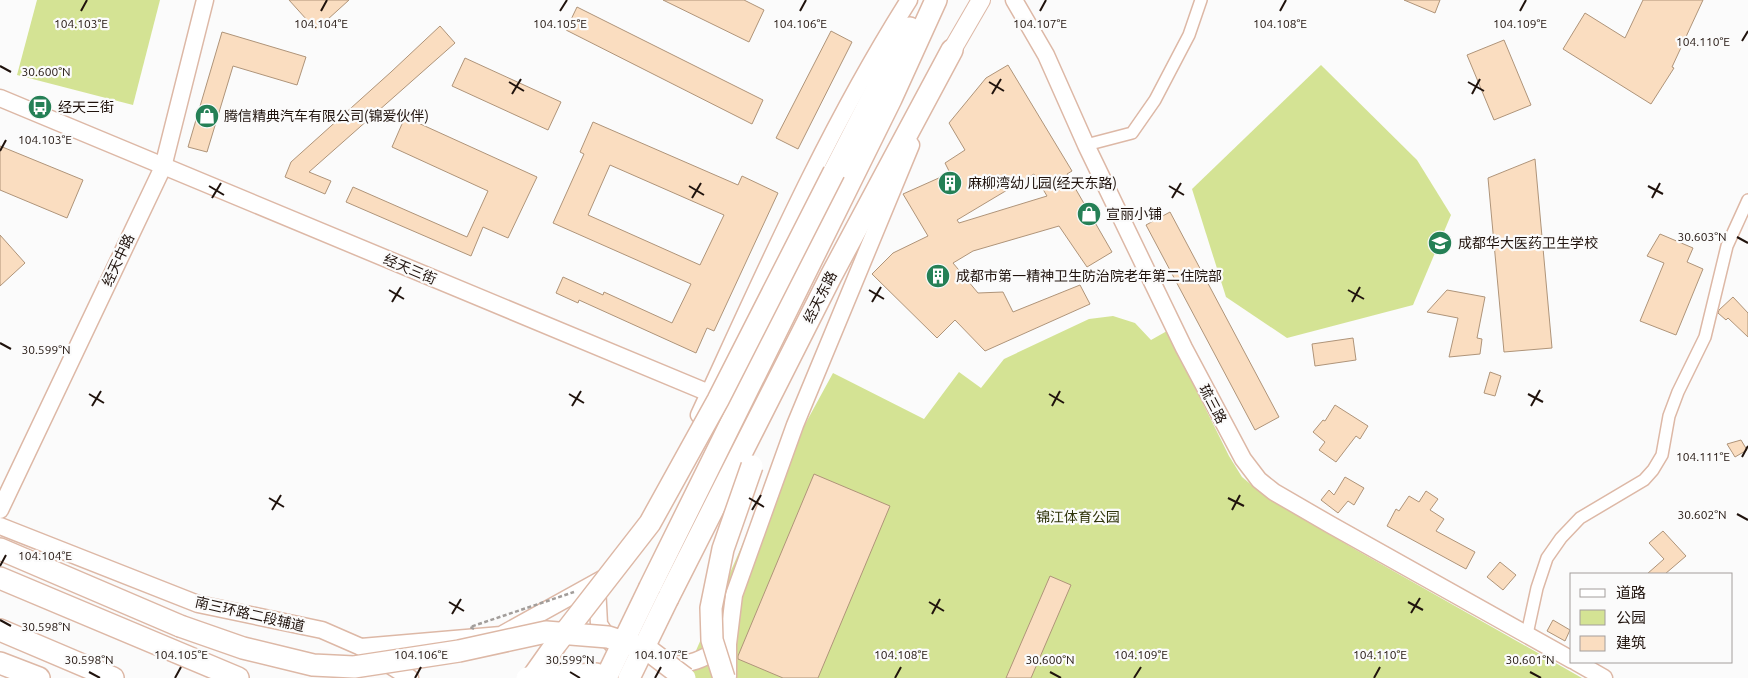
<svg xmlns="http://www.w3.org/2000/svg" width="1748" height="678" font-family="Ubuntu,'Noto Sans SC',sans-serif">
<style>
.green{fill:#d4e394}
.building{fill:#faddc0;stroke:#af9479;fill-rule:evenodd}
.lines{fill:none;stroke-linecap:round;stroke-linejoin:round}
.street-casing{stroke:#ddb8a6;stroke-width:14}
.secondary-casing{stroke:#ddb8a6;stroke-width:19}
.primary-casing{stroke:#ddb8a6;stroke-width:20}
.highway-casing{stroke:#ddb8a6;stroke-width:24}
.street{stroke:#fff;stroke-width:11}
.secondary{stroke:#fff;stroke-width:16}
.primary{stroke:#fff;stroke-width:18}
.highway{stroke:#fff;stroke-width:21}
.highway-bridge-casing{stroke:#ddb8a6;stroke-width:24;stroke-linecap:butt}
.path-bridge{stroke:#a29d9a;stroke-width:2.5;stroke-dasharray:4 2.5;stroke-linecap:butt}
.highway-bridge{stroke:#fff;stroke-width:21}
.ticks{fill:none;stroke:#20130d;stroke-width:2}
.labels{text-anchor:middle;stroke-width:4.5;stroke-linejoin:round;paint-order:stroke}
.poi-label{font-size:14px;fill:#20130d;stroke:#fbfbfb;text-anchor:start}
.street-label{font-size:14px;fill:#20130d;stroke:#fbfbfb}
.park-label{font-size:14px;fill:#2f340b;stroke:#fbfbfb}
.ticks-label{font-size:12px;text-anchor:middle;fill:#20130d;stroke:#fbfbfb;stroke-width:4.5;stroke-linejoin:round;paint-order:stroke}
</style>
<rect width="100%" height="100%" fill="#fbfbfb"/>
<!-- green -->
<g class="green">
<path d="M 37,0 L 160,0 L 133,105 L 17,75 Z"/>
<path d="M 1321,65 L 1417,160 L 1451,215 L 1413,305 L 1287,338 L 1226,297 L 1192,189 Z"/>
<path d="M 1113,316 L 1135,323 L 1151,340 L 1167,331 L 1229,456 L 1242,477 L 1266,497 L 1358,551 L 1582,678 L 684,678 L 754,518 L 833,373 L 924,419 L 959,372 L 981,388 L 1004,359 L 1089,319 Z"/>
</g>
<!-- building -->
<g class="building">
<path d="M 289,0 L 349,0 L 316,30 Z"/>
<path d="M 663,0 L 744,0 L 764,10 L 749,42 Z"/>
<path d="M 1404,0 L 1440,0 L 1435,13 Z"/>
<path d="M 1643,0 L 1703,0 L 1672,67 L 1674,68 L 1651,104 L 1563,49 L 1585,13 L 1625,38 Z"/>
<path d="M 577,7 L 763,100 L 752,124 L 566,30 Z"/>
<path d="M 440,26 L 455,43 L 309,172 L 331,181 L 325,194 L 285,177 L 291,162 L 391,72 Z"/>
<path d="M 831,31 L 852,42 L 798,149 L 776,138 Z"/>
<path d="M 222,32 L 306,57 L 297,85 L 233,66 L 207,152 L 188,147 Z"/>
<path d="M 1504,40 L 1531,105 L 1494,120 L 1467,55 Z"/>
<path d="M 465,58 L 561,102 L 548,130 L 452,86 Z"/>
<path d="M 1008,65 L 1072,171 L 1067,174 L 1112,252 L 1087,267 L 1059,226 L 973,251 L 953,263 L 978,293 L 1003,292 L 1013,312 L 1080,285 L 1090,304 L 985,351 L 955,320 L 937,338 L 872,274 L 893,253 L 928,236 L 903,194 L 950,173 L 945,163 L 965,150 L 949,123 L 986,78 ZM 1034,174 L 1047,196 L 959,223 L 957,220 Z"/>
<path d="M 405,117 L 537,177 L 508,238 L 483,227 L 471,256 L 346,202 L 353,187 L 467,237 L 488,191 L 392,147 Z"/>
<path d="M 593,122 L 738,185 L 742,176 L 778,193 L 714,331 L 707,328 L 696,353 L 579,300 L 578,303 L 556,293 L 563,277 L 603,295 L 604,292 L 672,323 L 691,284 L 553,223 L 584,154 L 580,152 ZM 610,165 L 724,215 L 700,265 L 588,215 Z"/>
<path d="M 0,146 L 83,180 L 67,218 L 0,190 Z"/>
<path d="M 1535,159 L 1552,348 L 1504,352 L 1488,178 Z"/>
<path d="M 1170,212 L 1279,417 L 1255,430 L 1146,225 Z"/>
<path d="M 1660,234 L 1693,248 L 1687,262 L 1703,269 L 1676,335 L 1640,321 L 1664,263 L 1647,256 Z"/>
<path d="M 0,235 L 25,263 L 0,286 Z"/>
<path d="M 1447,290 L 1485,297 L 1477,338 L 1482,339 L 1480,354 L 1449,357 L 1458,318 L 1427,312 Z"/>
<path d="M 1733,297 L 1748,313 L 1748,337 L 1728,318 L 1726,320 L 1718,313 L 1719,310 Z"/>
<path d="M 1353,338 L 1356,360 L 1315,366 L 1312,344 Z"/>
<path d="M 1490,372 L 1501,376 L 1495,396 L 1484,393 Z"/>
<path d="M 1335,405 L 1368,426 L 1360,439 L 1356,436 L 1336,462 L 1319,450 L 1325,442 L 1313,432 L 1323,420 L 1325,421 Z"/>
<path d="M 1741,440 L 1747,450 L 1735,457 L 1727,444 Z"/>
<path d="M 814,474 L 890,506 L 818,678 L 783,678 L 738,659 L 738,656 Z"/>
<path d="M 1345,477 L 1364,488 L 1354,505 L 1348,501 L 1338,513 L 1321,500 L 1329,490 L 1334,495 Z"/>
<path d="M 1426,491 L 1438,499 L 1430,510 L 1444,519 L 1436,531 L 1475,552 L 1466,569 L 1387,526 L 1396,509 L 1399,511 L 1409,496 L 1419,502 Z"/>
<path d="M 1663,531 L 1686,556 L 1665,574 L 1647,574 L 1664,559 L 1649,543 Z"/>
<path d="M 1500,562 L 1516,575 L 1503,590 L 1487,577 Z"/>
<path d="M 1050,576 L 1071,585 L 1031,678 L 1006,678 Z"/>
<path d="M 1553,620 L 1570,630 L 1565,641 L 1547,631 Z"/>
</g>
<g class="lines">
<!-- street casing -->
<g class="street-casing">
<g id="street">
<path d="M 1086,145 L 1132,133 L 1155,100 L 1189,35 L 1201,0"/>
<path d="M 1527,634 L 1537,588 L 1547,558 L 1561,538 L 1580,518 L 1644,480 L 1653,470 L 1662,455 L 1669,416 L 1678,392 L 1705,337 L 1727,246 L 1748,200"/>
</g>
</g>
<!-- secondary casing -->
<g class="secondary-casing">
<g id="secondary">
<path d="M 1014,0 L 1046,55 L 1086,145 L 1184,348 L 1243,459 L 1259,480 L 1274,492 L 1331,525 L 1572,660"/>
<path d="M 0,98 L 709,393"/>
<path d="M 699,415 C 764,274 826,131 909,0"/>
<path d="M 0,510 L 163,167 L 205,0"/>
<path d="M 0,526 L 198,604 L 322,630 L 361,647 L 410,678"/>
<path d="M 597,586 L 599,624 L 611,643"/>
<path d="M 361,647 L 501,635 L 602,579"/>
<path d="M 1576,662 L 1604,678"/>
<path d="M 664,665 C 692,665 701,660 725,646"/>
<path d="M 728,676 L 728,644 L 734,595 L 795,425 L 911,145"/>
</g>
</g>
<!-- primary casing -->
<g class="primary-casing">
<path id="primary" d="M 952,50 L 981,0"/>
</g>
<!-- highway casing -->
<g class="highway-casing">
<g id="highway">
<path d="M 834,172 L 895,53 L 910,28"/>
<path d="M 0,549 L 180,626"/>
<path d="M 0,578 L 238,678"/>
<path d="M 650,587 L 891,99 L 936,0"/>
<path d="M 668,598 L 831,276 L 952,50"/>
<path d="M 0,630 L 113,678"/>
<path d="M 0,663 L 39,678"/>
</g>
</g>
<!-- street -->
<use href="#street" class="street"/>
<!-- secondary -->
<use href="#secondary" class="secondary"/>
<!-- primary -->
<use href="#primary" class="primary"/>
<!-- highway -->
<use href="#highway" class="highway"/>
<!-- highway-bridge casing -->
<g class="highway-bridge-casing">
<g id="highway-bridge">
<path d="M 180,626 L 243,648 L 313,665 L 354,667 L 459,651 L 546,632 L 608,637 L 648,650 L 685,678"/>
<path d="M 527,678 L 596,674 L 606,678"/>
<path d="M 532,678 L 556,644 L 650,523 L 718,400 L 834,172"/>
<path d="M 606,678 L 650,587"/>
<path d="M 629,678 L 668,598"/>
<path d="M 724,678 L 712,640 L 711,608 L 723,549 L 752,466"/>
</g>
</g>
<!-- path-bridge -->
<path class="path-bridge" d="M 474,629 L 470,627 L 574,592"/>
<!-- highway-bridge -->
<use href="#highway-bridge" class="highway-bridge"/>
</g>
<!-- ticks -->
<path class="ticks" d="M 81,11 L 87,0M 321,11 L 327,0M 560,11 L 567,0M 800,11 L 806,0M 1040,11 L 1046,0M 1280,11 L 1286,0M 1520,11 L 1526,0M 1742,41 L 1748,31M 0,66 L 11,72M 509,82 L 524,91M 989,82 L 1004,91M 1468,82 L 1484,91M 512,94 L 521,79M 992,94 L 1001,79M 1472,94 L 1480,79M 0,151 L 6,140M 209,186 L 224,195M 689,186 L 704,195M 1169,186 L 1184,195M 1648,186 L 1663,194M 212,198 L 221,183M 692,198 L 701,183M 1172,198 L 1181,183M 1652,198 L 1660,183M 1737,237 L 1748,243M 389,290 L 404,299M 869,290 L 884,299M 1348,290 L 1364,299M 392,302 L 401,287M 872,302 L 881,287M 1352,302 L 1360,287M 0,343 L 11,349M 89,394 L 104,403M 569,394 L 584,403M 1049,394 L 1064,403M 1528,394 L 1543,402M 92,406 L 101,391M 572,406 L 581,391M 1052,406 L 1060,391M 1531,406 L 1540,390M 1742,457 L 1748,446M 269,498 L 284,507M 749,498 L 764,507M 1228,498 L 1244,506M 272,510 L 281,495M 752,510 L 761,495M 1232,510 L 1240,495M 1737,514 L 1748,520M 0,566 L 6,555M 449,602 L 464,611M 929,602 L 944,611M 1408,602 L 1423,610M 1411,613 L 1420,598M 452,614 L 461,599M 932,614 L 940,599M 0,620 L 11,626M 89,672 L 100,678M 570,672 L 580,678M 1050,672 L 1061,678M 1530,672 L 1541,678M 175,678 L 181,667M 415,678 L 421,667M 655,678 L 661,667M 895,678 L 901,667M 1134,678 L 1141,667M 1374,678 L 1380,667"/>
<!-- icons -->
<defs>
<g id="bus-disc" transform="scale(1.25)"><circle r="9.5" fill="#258056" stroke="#fbfbfb"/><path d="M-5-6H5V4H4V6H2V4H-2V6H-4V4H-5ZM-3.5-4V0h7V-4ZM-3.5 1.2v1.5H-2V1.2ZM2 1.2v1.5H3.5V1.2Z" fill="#fff"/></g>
<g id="shop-disc" transform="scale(1.25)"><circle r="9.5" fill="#258056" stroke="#fbfbfb"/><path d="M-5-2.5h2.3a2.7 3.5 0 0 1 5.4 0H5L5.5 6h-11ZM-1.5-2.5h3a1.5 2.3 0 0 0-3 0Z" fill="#fff"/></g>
<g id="building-disc" transform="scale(1.25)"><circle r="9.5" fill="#258056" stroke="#fbfbfb"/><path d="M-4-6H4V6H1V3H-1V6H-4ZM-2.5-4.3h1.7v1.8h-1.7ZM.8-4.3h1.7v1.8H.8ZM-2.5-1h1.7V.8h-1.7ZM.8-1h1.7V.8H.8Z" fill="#fff"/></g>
<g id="university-disc" transform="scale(1.25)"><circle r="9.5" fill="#258056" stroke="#fbfbfb"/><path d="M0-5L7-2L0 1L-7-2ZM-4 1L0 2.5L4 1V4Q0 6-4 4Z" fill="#fff"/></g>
</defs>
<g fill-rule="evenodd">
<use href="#bus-disc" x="40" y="107"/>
<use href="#shop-disc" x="207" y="116"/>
<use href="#building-disc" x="950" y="183"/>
<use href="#shop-disc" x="1089" y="214"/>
<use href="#university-disc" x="1440" y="243"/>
<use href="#building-disc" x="938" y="276"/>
</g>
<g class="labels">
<!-- poi labels -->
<g class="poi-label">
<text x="58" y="112">经天三街</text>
<text x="224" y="121">腾信精典汽车有限公司(锦爱伙伴)</text>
<text x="968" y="188">麻柳湾幼儿园(经天东路)</text>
<text x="1106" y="219">宣丽小铺</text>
<text x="1458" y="248">成都华大医药卫生学校</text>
<text x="956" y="281">成都市第一精神卫生防治院老年第二住院部</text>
</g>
<!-- street labels -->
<g class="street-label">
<text transform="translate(118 260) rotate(-65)" y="5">经天中路</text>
<text transform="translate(410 269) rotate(23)" y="5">经天三街</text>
<text transform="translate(820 297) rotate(-63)" y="5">经天东路</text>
<text transform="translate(1213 404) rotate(62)" y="5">琉三路</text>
<text transform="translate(250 614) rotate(13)" y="5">南三环路二段辅道</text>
</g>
<!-- park labels -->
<g class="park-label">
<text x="1078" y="522">锦江体育公园</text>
</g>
</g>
<g class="ticks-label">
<text x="321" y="28">104.104°E</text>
<text x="800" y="28">104.106°E</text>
<text x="1280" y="28">104.108°E</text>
<text x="1520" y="28">104.109°E</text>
<text x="81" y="28">104.103°E</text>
<text x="560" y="28">104.105°E</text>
<text x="1040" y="28">104.107°E</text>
<text x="1703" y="46">104.110°E</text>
<text x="46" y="76">30.600°N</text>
<text x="45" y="144">104.103°E</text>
<text x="1702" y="241">30.603°N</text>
<text x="46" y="354">30.599°N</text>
<text x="1703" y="461">104.111°E</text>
<text x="1702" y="519">30.602°N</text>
<text x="45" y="560">104.104°E</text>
<text x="46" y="631">30.598°N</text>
<text x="181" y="659">104.105°E</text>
<text x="421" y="659">104.106°E</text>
<text x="661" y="659">104.107°E</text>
<text x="901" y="659">104.108°E</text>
<text x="1141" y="659">104.109°E</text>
<text x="1380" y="659">104.110°E</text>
<text x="89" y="664">30.598°N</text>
<text x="570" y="664">30.599°N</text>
<text x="1050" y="664">30.600°N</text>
<text x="1530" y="664">30.601°N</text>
</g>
<!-- legend -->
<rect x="1570" y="573" width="162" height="90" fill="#fbfbfb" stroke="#a39e9c"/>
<rect x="1580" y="589" width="25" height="8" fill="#ffffff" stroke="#a39e9c"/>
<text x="1616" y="598" font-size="15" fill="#20130d">道路</text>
<rect x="1580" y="610" width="25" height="15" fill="#d4e394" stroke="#a39e9c"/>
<text x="1616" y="623" font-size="15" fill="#20130d">公园</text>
<rect x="1580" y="636" width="25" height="15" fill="#faddc0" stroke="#a39e9c"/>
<text x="1616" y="648" font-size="15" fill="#20130d">建筑</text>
</svg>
